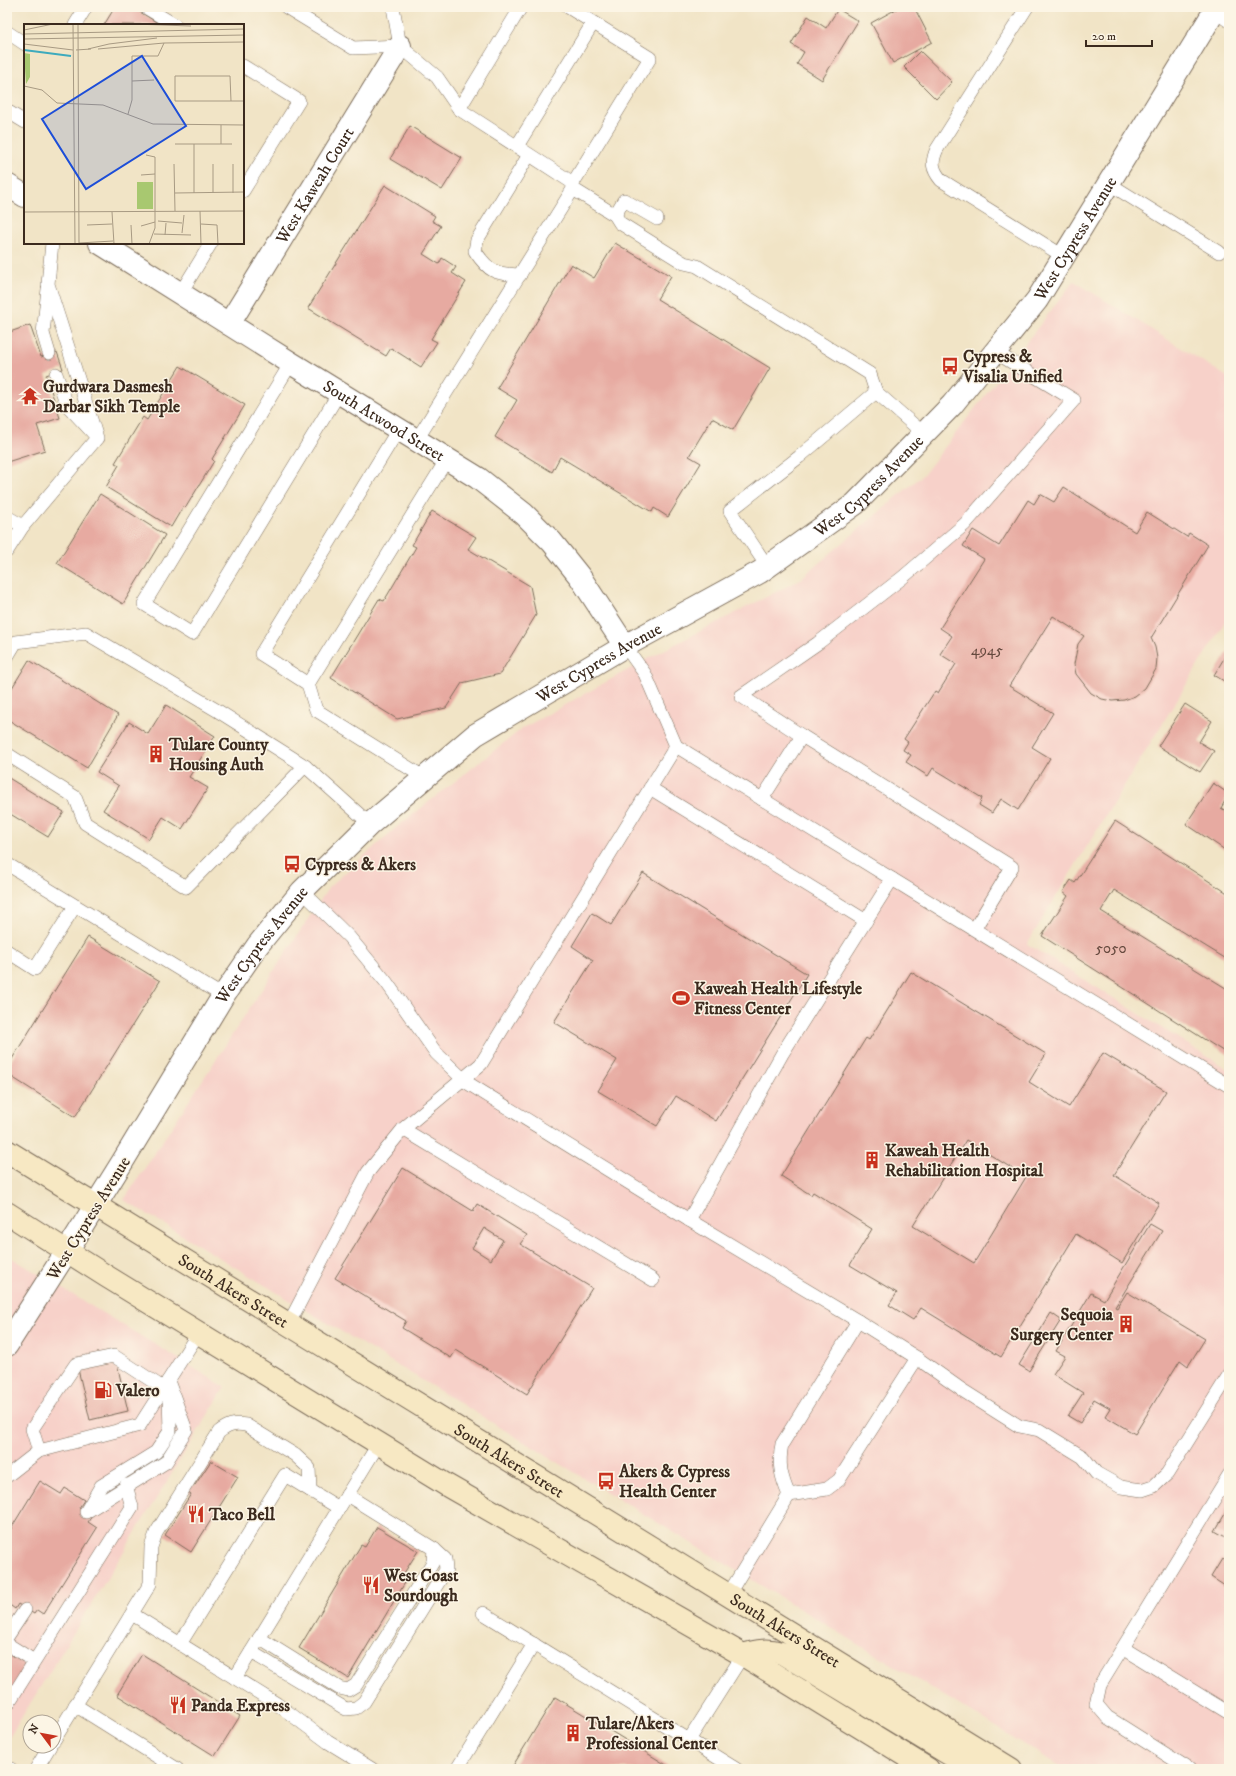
<svg xmlns="http://www.w3.org/2000/svg" width="1236" height="1776" font-family="'IM FELL DW Pica',serif">
<style>
.built{fill:#f7d1c9}
.building{fill:#e7aaa1;fill-rule:evenodd}
.lines{fill:none;stroke-linecap:round;stroke-linejoin:round}
.service-casing{stroke:#7b6b59;stroke-width:14}
.minor-casing{stroke:#7b6b59;stroke-width:24}
.tertiary-casing{stroke:#7b6b59;stroke-width:24}
.secondary-casing{stroke:#7b6b59;stroke-width:24}
.service{stroke:#fff;stroke-width:13}
.minor{stroke:#fff;stroke-width:22}
.tertiary{stroke:#fff;stroke-width:22}
.secondary{stroke:#f7e8c3;stroke-width:22}
.labels{text-anchor:middle;stroke-width:3;stroke-linejoin:round;paint-order:stroke}
.number-label{font-size:15px;fill:#664a3f}
.street-label{font-size:17px;fill:#3b2a1e;stroke:#fcf5e5}
.poi-label{font-size:17px;font-weight:bold;fill:#3b2a1e;stroke:#fcf5e5;text-anchor:start}
.inset-river{fill:none;stroke:#3eaabd;stroke-width:2}
.inset-road{fill:none;stroke:#a89a83;stroke-width:1}
.view{fill:#1d4ed8;fill-opacity:0.15;stroke:#1d4ed8;stroke-width:2}
.inset-edge{fill:none;stroke:#3b2a1e;stroke-width:2}
</style>
<rect width="100%" height="100%" fill="#fcf5e5"/>
<filter id="ink" filterUnits="userSpaceOnUse"><feTurbulence type="fractalNoise" baseFrequency=".025" numOctaves="2"/><feDisplacementMap in="SourceGraphic" scale="8" xChannelSelector="R" yChannelSelector="G"/><feConvolveMatrix kernelMatrix="1 2 1 2 8 2 1 2 1" color-interpolation-filters="sRGB"/></filter>
<filter id="wash" filterUnits="userSpaceOnUse"><feTurbulence type="fractalNoise" baseFrequency=".012" numOctaves="4" result="noise"/><feDisplacementMap in="SourceGraphic" scale="16" xChannelSelector="R" yChannelSelector="G"/><feGaussianBlur stdDeviation="0.9" result="paint"/><feColorMatrix in="noise" values="0 0 0 0 0 0 0 0 0 0 0 0 0 0 0 0 0 1.4 0 .05"/><feComposite in="paint" operator="in"/></filter>
<g filter="url(#wash)">
<rect width="100%" height="100%" fill="#f1e4c6"/>
<!-- built -->
<g class="built">
<path d="M 1074,281 L 1229,378 L 1229,615 L 1027,944 L 1229,1070 L 1229,1769 L 1065,1769 L 124,1200 L 329,887 L 397,827 L 523,728 L 664,650 L 799,580 L 924,474 Z"/>
<path d="M 7,1255 L 225,1387 L 7,1741 Z"/>
</g>
<g id="blocks">
<!-- building -->
<g class="building">
<path d="M 115,7 L 132,7 L 161,25 L 104,25 Z"/>
<path d="M 900,7 L 914,7 L 932,42 L 893,63 L 871,23 Z"/>
<path d="M 838,9 L 858,21 L 822,80 L 797,64 L 804,52 L 791,44 L 808,16 L 826,28 Z"/>
<path d="M 920,51 L 952,82 L 936,99 L 904,67 Z"/>
<path d="M 410,126 L 462,158 L 442,190 L 390,159 Z"/>
<path d="M 385,185 L 435,216 L 432,221 L 441,226 L 423,254 L 439,264 L 442,258 L 456,267 L 452,273 L 466,282 L 431,339 L 437,342 L 421,367 L 391,348 L 386,356 L 308,308 Z"/>
<path d="M 615,243 L 671,276 L 657,299 L 770,368 L 733,430 L 712,418 L 689,456 L 701,463 L 668,517 L 654,508 L 652,512 L 560,457 L 552,472 L 495,437 L 517,400 L 497,388 L 571,264 L 594,278 Z"/>
<path d="M 30,325 L 41,357 L 57,352 L 63,369 L 46,375 L 60,418 L 37,425 L 45,450 L 7,462 L 7,333 Z"/>
<path d="M 180,366 L 245,405 L 212,459 L 214,461 L 186,507 L 184,505 L 171,527 L 106,487 L 119,465 L 115,463 L 143,417 L 147,420 Z"/>
<path d="M 1064,487 L 1135,532 L 1147,512 L 1187,537 L 1189,533 L 1208,545 L 1151,638 L 1155,647 L 1157,658 L 1156,669 L 1145,688 L 1135,696 L 1124,700 L 1112,701 L 1102,699 L 1091,693 L 1076,674 L 1074,664 L 1078,644 L 1084,636 L 1053,616 L 1009,686 L 1053,713 L 1032,747 L 1050,758 L 1018,810 L 1001,799 L 992,813 L 979,805 L 982,798 L 933,768 L 928,776 L 906,762 L 911,755 L 903,750 L 908,742 L 904,739 L 935,691 L 938,693 L 956,664 L 940,654 L 952,636 L 940,628 L 984,559 L 963,546 L 973,530 L 999,546 L 1028,500 L 1034,504 L 1040,494 L 1054,502 Z"/>
<path d="M 100,494 L 165,535 L 123,604 L 57,563 Z"/>
<path d="M 432,511 L 476,537 L 468,549 L 530,586 L 536,615 L 500,674 L 462,683 L 446,708 L 397,719 L 331,678 L 379,599 L 384,601 L 416,547 L 412,545 Z"/>
<path d="M 1229,650 L 1229,684 L 1214,675 Z"/>
<path d="M 29,660 L 118,715 L 87,768 L 7,719 L 7,696 Z"/>
<path d="M 1185,704 L 1212,721 L 1199,742 L 1214,751 L 1200,772 L 1158,746 Z"/>
<path d="M 166,705 L 215,736 L 189,777 L 208,788 L 182,829 L 163,817 L 149,839 L 103,810 L 119,786 L 97,772 L 129,722 L 148,734 Z"/>
<path d="M 7,777 L 64,812 L 48,837 L 7,812 Z"/>
<path d="M 1213,783 L 1229,794 L 1221,808 L 1229,813 L 1229,844 L 1225,850 L 1186,824 Z"/>
<path d="M 1115,821 L 1229,894 L 1229,966 L 1226,964 L 1228,960 L 1114,890 L 1101,911 L 1229,990 L 1229,1055 L 1042,936 L 1068,896 L 1063,892 L 1071,880 L 1075,883 Z"/>
<path d="M 643,873 L 807,974 L 716,1121 L 676,1096 L 657,1126 L 598,1091 L 617,1060 L 554,1022 L 593,960 L 572,946 L 592,913 L 611,925 Z"/>
<path d="M 88,937 L 160,981 L 75,1117 L 7,1074 L 7,1067 Z"/>
<path d="M 911,972 L 1046,1054 L 1029,1082 L 1069,1107 L 1103,1053 L 1166,1091 L 1114,1175 L 1159,1203 L 1122,1263 L 1076,1234 L 1001,1357 L 921,1308 L 913,1320 L 889,1305 L 897,1293 L 850,1265 L 872,1229 L 813,1192 L 811,1195 L 781,1176 L 866,1038 L 869,1040 ZM 966,1140 L 1026,1177 L 974,1263 L 913,1226 Z"/>
<path d="M 403,1168 L 473,1211 L 477,1204 L 527,1235 L 520,1244 L 592,1288 L 527,1394 L 456,1350 L 451,1358 L 402,1328 L 406,1321 L 335,1278 ZM 484,1228 L 503,1240 L 491,1260 L 472,1248 Z"/>
<path d="M 1150,1224 L 1162,1231 L 1115,1307 L 1117,1308 L 1127,1292 L 1205,1339 L 1188,1366 L 1180,1360 L 1135,1434 L 1105,1416 L 1110,1408 L 1094,1399 L 1080,1423 L 1068,1416 L 1083,1393 L 1053,1374 L 1065,1356 L 1056,1351 L 1091,1293 L 1104,1300 Z"/>
<path d="M 1051,1313 L 1061,1320 L 1029,1371 L 1019,1365 Z"/>
<path d="M 116,1360 L 128,1411 L 90,1420 L 78,1369 Z"/>
<path d="M 211,1461 L 238,1477 L 191,1552 L 165,1535 L 191,1494 L 187,1491 L 192,1483 L 195,1485 Z"/>
<path d="M 40,1481 L 61,1494 L 65,1488 L 84,1500 L 79,1508 L 92,1516 L 88,1522 L 97,1528 L 43,1614 L 37,1610 L 34,1614 L 18,1604 L 15,1609 L 7,1603 L 7,1535 Z"/>
<path d="M 1229,1507 L 1229,1539 L 1215,1531 Z"/>
<path d="M 377,1527 L 418,1551 L 404,1573 L 409,1576 L 348,1678 L 299,1648 L 361,1545 L 365,1547 Z"/>
<path d="M 1222,1559 L 1229,1564 L 1228,1588 L 1211,1577 Z"/>
<path d="M 7,1652 L 32,1667 L 7,1708 Z"/>
<path d="M 142,1654 L 240,1716 L 215,1756 L 117,1695 Z"/>
<path d="M 555,1697 L 673,1769 L 511,1769 Z"/>
</g>
</g>
</g>
<g filter="url(#ink)">
<use href="#blocks" fill-opacity="0" stroke="#7b6b59" stroke-width="1"/>
<g class="lines">
<!-- service casing -->
<g class="service-casing">
<g id="service">
<path d="M 145,7 L 175,25"/>
<path d="M 286,7 L 353,48 L 400,46"/>
<path d="M 393,7 L 400,46 L 437,77 L 459,109"/>
<path d="M 521,7 L 459,109 L 573,183"/>
<path d="M 1027,7 L 937,149 C 931,162 932,169 941,180 L 1063,256"/>
<path d="M 1214,11 L 1229,21"/>
<path d="M 75,25 L 86,7"/>
<path d="M 7,32 L 25,44"/>
<path d="M 243,66 L 299,101 L 243,191"/>
<path d="M 7,111 L 25,122"/>
<path d="M 517,146 L 593,23"/>
<path d="M 1108,183 L 1219,252"/>
<path d="M 573,189 L 615,215 L 620,223 L 684,263 L 697,266 L 870,374 L 876,392 L 923,433"/>
<path d="M 615,215 L 624,200 L 657,219"/>
<path d="M 520,275 C 495,274 489,272 475,251 L 477,240 L 529,155"/>
<path d="M 48,289 L 43,333 L 49,353"/>
<path d="M 180,294 L 211,243"/>
<path d="M 291,363 L 144,604 L 192,634 L 339,393"/>
<path d="M 56,374 L 67,405 L 95,435"/>
<path d="M 416,441 L 573,189 L 573,183 L 650,58 L 568,7"/>
<path d="M 7,517 L 23,526"/>
<path d="M 7,551 L 23,526 L 97,438 L 48,284 L 52,243"/>
<path d="M 767,566 L 730,511 L 799,457 L 876,392"/>
<path d="M 625,646 L 645,674 L 676,746 L 892,879 L 782,1054 L 689,1220"/>
<path d="M 7,657 L 16,642 L 86,633 L 218,711 L 305,766"/>
<path d="M 308,684 L 261,654 L 398,430"/>
<path d="M 802,736 L 1012,867 L 975,928"/>
<path d="M 7,754 L 75,797 L 85,823 L 186,887 L 305,766 L 370,824"/>
<path d="M 425,778 L 316,710 L 308,684 L 447,459"/>
<path d="M 650,788 L 866,921"/>
<path d="M 762,799 L 802,736 L 741,696 L 818,643 L 902,578 L 965,524 L 1074,400 L 995,352"/>
<path d="M 7,864 L 223,996"/>
<path d="M 892,879 L 1229,1086"/>
<path d="M 302,891 L 349,937 L 387,983 L 436,1053 L 466,1082 L 689,1220 L 858,1321 L 917,1358 L 962,1390 L 1019,1426 L 1039,1430 L 1083,1457 L 1096,1473 L 1121,1487 L 1142,1490 L 1154,1486 L 1167,1474 L 1229,1375"/>
<path d="M 7,951 L 35,969 L 75,906"/>
<path d="M 403,1129 L 653,1280"/>
<path d="M 288,1325 L 368,1172 L 403,1129 L 481,1064 L 676,746"/>
<path d="M 39,1451 L 32,1429 L 76,1364 L 114,1356 L 163,1388"/>
<path d="M 7,1476 L 39,1451 L 140,1425 L 199,1332"/>
<path d="M 789,1495 L 827,1489 L 839,1480 L 917,1358"/>
<path d="M 789,1495 C 781,1477 778,1464 782,1444 L 858,1321"/>
<path d="M 87,1510 L 101,1486 L 156,1452 L 170,1431 L 169,1395"/>
<path d="M 86,1512 L 166,1462 L 186,1430 L 168,1381"/>
<path d="M 728,1595 L 789,1495"/>
<path d="M 483,1613 L 689,1740"/>
<path d="M 132,1614 L 277,1704 L 328,1742 L 372,1769"/>
<path d="M 7,1637 L 25,1610"/>
<path d="M 259,1638 L 339,1688 L 348,1690 L 356,1685 L 433,1562 L 434,1549 L 347,1495"/>
<path d="M 7,1644 L 34,1661"/>
<path d="M 180,1644 L 285,1475 L 339,1508"/>
<path d="M 1123,1648 L 1229,1713"/>
<path d="M 251,1652 L 346,1709 L 356,1708 L 364,1702 L 446,1570 L 445,1559 L 434,1549"/>
<path d="M 235,1678 L 379,1443"/>
<path d="M 7,1705 L 132,1507 L 126,1485"/>
<path d="M 75,1705 L 177,1769"/>
<path d="M 54,1740 L 150,1584 L 151,1547 L 156,1533 L 219,1432 C 228,1425 234,1423 246,1425 L 295,1455 L 309,1468 L 310,1490"/>
<path d="M 7,1768 L 11,1769"/>
<path d="M 36,1769 L 50,1746"/>
<path d="M 457,1769 L 534,1644"/>
<path d="M 736,1769 L 689,1740 L 743,1655"/>
<path d="M 1189,1769 L 1107,1717 L 1096,1704 L 1100,1685 L 1229,1475"/>
</g>
</g>
<!-- minor casing -->
<g class="minor-casing">
<g id="minor">
<path d="M 7,185 L 25,196"/>
<path id="s1" d="M 100,243 L 291,363 L 478,478 L 524,514 L 552,542 L 580,577 L 625,646"/>
<path id="s2" d="M 229,324 L 400,46"/>
<path d="M 7,1345 L 67,1251"/>
</g>
</g>
<!-- tertiary casing -->
<g class="tertiary-casing">
<g id="tertiary">
<path id="s3" d="M 67,1251 L 123,1161 L 223,996 L 258,945 L 302,891 L 370,824 L 475,735 L 625,646 L 760,572 L 855,504 L 952,405 L 1037,300 L 1217,7"/>
</g>
</g>
<!-- secondary casing -->
<g class="secondary-casing">
<g id="secondary">
<path id="s4" d="M 7,1151 L 1011,1769"/>
<path d="M 7,1213 L 106,1276 L 448,1486 L 743,1655 L 928,1769"/>
<path d="M 743,1655 C 758,1650 768,1649 782,1653 L 974,1769"/>
</g>
</g>
<!-- service -->
<use href="#service" class="service"/>
<!-- minor -->
<use href="#minor" class="minor"/>
<!-- tertiary -->
<use href="#tertiary" class="tertiary"/>
<!-- secondary -->
<use href="#secondary" class="secondary"/>
</g>
</g>
<!-- icons -->
<defs>
<g id="bus-bare" transform="scale(1.38)"><path d="M-5-6H5V4H4V6H2V4H-2V6H-4V4H-5ZM-3.5-4V0h7V-4ZM-3.5 1.2v1.5H-2V1.2ZM2 1.2v1.5H3.5V1.2Z" fill="#c8321e" stroke="#fcf5e5" stroke-width="2.5" paint-order="stroke"/></g>
<g id="temple-bare" transform="scale(1.38)"><path d="M0-6L5-2H3V0L6.5 2.5H4V6H1.5V3h-3V6H-4V2.5H-6.5L-3 0V-2H-5Z" fill="#c8321e" stroke="#fcf5e5" stroke-width="2.5" paint-order="stroke"/></g>
<g id="building-bare" transform="scale(1.38)"><path d="M-4-6H4V6H1V3H-1V6H-4ZM-2.5-4.3h1.7v1.8h-1.7ZM.8-4.3h1.7v1.8H.8ZM-2.5-1h1.7V.8h-1.7ZM.8-1h1.7V.8H.8Z" fill="#c8321e" stroke="#fcf5e5" stroke-width="2.5" paint-order="stroke"/></g>
<g id="stadium-bare" transform="scale(1.38)"><path d="M0-5a6.5 5 0 1 0 0 10a6.5 5 0 1 0 0-10ZM-3.5-1.8h7v3.6h-7Z" fill="#c8321e" stroke="#fcf5e5" stroke-width="2.5" paint-order="stroke"/></g>
<g id="fuel-bare" transform="scale(1.38)"><path d="M-5.5-6h7V0h2V4h1.3V-2.5L3-4.5l.8-.8L6-3V5H2.5V1h-1V6h-7ZM-4.2-4.7v3.2H.2V-4.7Z" fill="#c8321e" stroke="#fcf5e5" stroke-width="2.5" paint-order="stroke"/></g>
<g id="restaurant-bare" transform="scale(1.38)"><path d="M-5-6h1v4h1v-4h1v4h1v-4h1v5L-1.5 .5V6h-2V.5L-5-1ZM5-6V6H3V1.5H1.5Q1.5-4 5-6Z" fill="#c8321e" stroke="#fcf5e5" stroke-width="2.5" paint-order="stroke"/></g>
</defs>
<g fill-rule="evenodd">
<use href="#bus-bare" x="950" y="366"/>
<use href="#temple-bare" x="30" y="396"/>
<use href="#building-bare" x="156" y="754"/>
<use href="#bus-bare" x="292" y="864"/>
<use href="#stadium-bare" x="681" y="998"/>
<use href="#building-bare" x="872" y="1160"/>
<use href="#building-bare" x="1126" y="1324"/>
<use href="#fuel-bare" x="103" y="1390"/>
<use href="#bus-bare" x="606" y="1481"/>
<use href="#restaurant-bare" x="196" y="1514"/>
<use href="#restaurant-bare" x="371" y="1585"/>
<use href="#restaurant-bare" x="178" y="1705"/>
<use href="#building-bare" x="573" y="1733"/>
</g>
<g class="labels">
<!-- number labels -->
<g class="number-label">
<text x="987" y="655">4945</text>
<text x="1111" y="953">5050</text>
</g>
<!-- street labels -->
<g class="street-label">
<text dy="6" stroke="none"><textPath href="#s2" startOffset="163">West Kaweah Court</textPath></text>
<text dy="6" stroke="none"><textPath href="#s3" startOffset="1455">West Cypress Avenue</textPath></text>
<text dy="6" stroke="none"><textPath href="#s1" startOffset="335">South Atwood Street</textPath></text>
<text dy="6" stroke="none"><textPath href="#s3" startOffset="1131">West Cypress Avenue</textPath></text>
<text dy="6" stroke="none"><textPath href="#s3" startOffset="807">West Cypress Avenue</textPath></text>
<text dy="6" stroke="none"><textPath href="#s3" startOffset="363">West Cypress Avenue</textPath></text>
<text transform="translate(88 1218) rotate(-58)" y="6">West Cypress Avenue</text>
<text dy="6" stroke="none"><textPath href="#s4" startOffset="266">South Akers Street</textPath></text>
<text dy="6" stroke="none"><textPath href="#s4" startOffset="590">South Akers Street</textPath></text>
<text dy="6" stroke="none"><textPath href="#s4" startOffset="914">South Akers Street</textPath></text>
</g>
<!-- poi labels -->
<g class="poi-label">
<text x="963" y="362">Cypress &amp;<tspan x="963" dy="20">Visalia Unified</tspan></text>
<text x="43" y="392">Gurdwara Dasmesh<tspan x="43" dy="20">Darbar Sikh Temple</tspan></text>
<text x="169" y="750">Tulare County<tspan x="169" dy="20">Housing Auth</tspan></text>
<text x="305" y="870">Cypress &amp; Akers</text>
<text x="694" y="994">Kaweah Health Lifestyle<tspan x="694" dy="20">Fitness Center</tspan></text>
<text x="885" y="1156">Kaweah Health<tspan x="885" dy="20">Rehabilitation Hospital</tspan></text>
<text x="1113" y="1320" text-anchor="end">Sequoia<tspan x="1113" dy="20">Surgery Center</tspan></text>
<text x="116" y="1396">Valero</text>
<text x="619" y="1477">Akers &amp; Cypress<tspan x="619" dy="20">Health Center</tspan></text>
<text x="209" y="1520">Taco Bell</text>
<text x="384" y="1581">West Coast<tspan x="384" dy="20">Sourdough</tspan></text>
<text x="191" y="1711">Panda Express</text>
<text x="586" y="1729">Tulare/Akers<tspan x="586" dy="20">Professional Center</tspan></text>
</g>
</g>
<!-- overview -->
<g transform="translate(24 24)">
<rect width="220" height="220" fill="#f1e4c6"/>
<path d="M 0,29 L 6,30 L 6,53 L 2,60 ZM 113,158 L 129,158 L 129,185 L 113,185 Z" fill="#a8c870"/>
<path class="inset-river" d="M 0,26 L 47,32"/>
<path class="inset-road" d="M 49,0 L 51,220M 54,0 L 55,220M 109,0 L 167,2M 0,6 L 29,0M 0,10 L 220,5M 0,15 L 220,11M 0,20 L 49,26M 64,25 L 85,20 L 133,14M 74,25 L 140,19 L 220,18M 52,26 L 67,25M 108,57 L 130,56M 0,62 L 18,66 L 33,79 L 79,81 L 129,100 L 220,101M 207,77 L 206,52 L 151,52 L 151,77 L 220,77M 104,90 L 108,76 L 108,32 L 134,32 L 140,19M 197,101 L 197,120M 151,120 L 208,120M 170,120 L 170,169M 122,131 L 131,133 L 131,204 L 125,220M 150,140 L 151,187M 189,140 L 189,169M 209,140 L 209,169M 117,151 L 131,150M 151,169 L 220,168M 176,187 L 177,220M 0,188 L 220,187M 88,188 L 90,220M 134,197 L 158,199M 177,200 L 193,201 L 194,220M 63,201 L 88,200M 107,201 L 108,220M 117,202 L 131,198M 158,209 L 160,191M 130,210 L 167,211M 141,211 L 142,199M 55,219 L 89,217"/>
<path class="view" d="M 118,32 L 162,102 L 62,165 L 18,95 Z"/>
<rect width="220" height="220" class="inset-edge"/>
</g>
<!-- margin -->
<rect width="1236" height="1776" fill="none" stroke="#fcf5e5" stroke-width="24"/>
<!-- north arrow -->
<g transform="translate(42 1734) rotate(302)"><circle r="19" fill="#fcf5e5" stroke="#afa495"/>
<path d="M0-3L7 15L0 10L-7 15Z" fill="#c8321e"/>
<text y="-6" font-size="11" font-weight="bold" text-anchor="middle" fill="#3b2a1e">N</text>
</g>
<!-- scale -->
<path d="M1086 40v6h66v-6" fill="none" stroke="#3b2a1e" stroke-width="2"/>
<text x="1092" y="40" font-size="12" fill="#3b2a1e" stroke="#fcf5e5" stroke-width="3" paint-order="stroke">20 m</text>
</svg>
